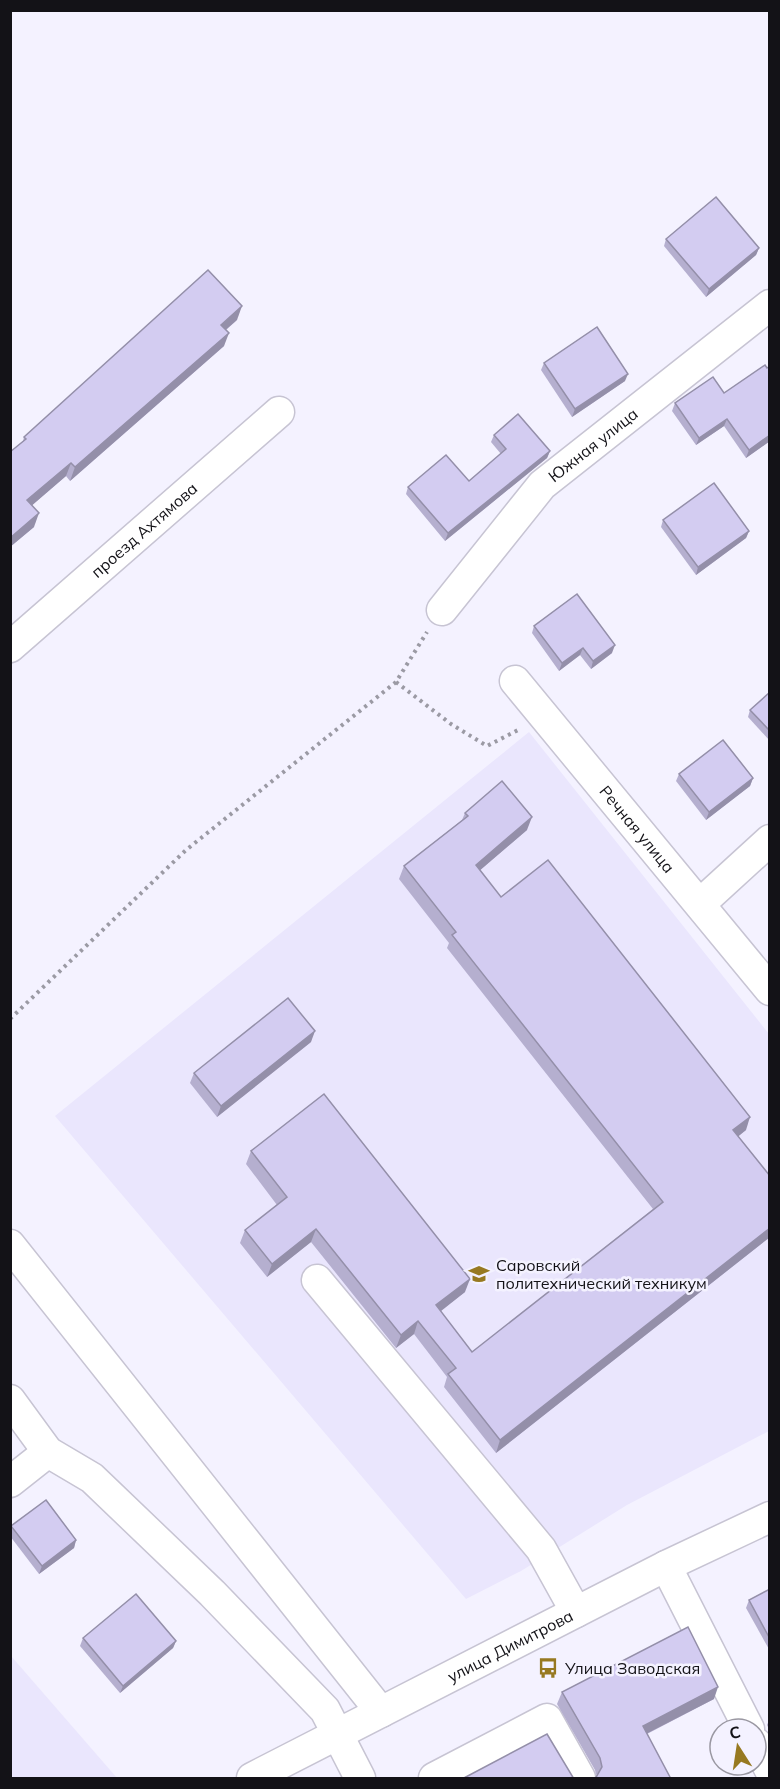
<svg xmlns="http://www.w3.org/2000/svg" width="780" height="1789" font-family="Mulish,sans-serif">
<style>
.built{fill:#eae6fd}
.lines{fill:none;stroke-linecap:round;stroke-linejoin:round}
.minor-casing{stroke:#c7c4d3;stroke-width:33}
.path{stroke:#9b9aa4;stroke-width:4;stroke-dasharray:3 4.5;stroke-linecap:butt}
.minor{stroke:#fff;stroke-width:30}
.wall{fill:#b5afcf}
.shaded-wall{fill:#948fa9}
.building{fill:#d3ccf1;stroke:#948fa9;stroke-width:1.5}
.labels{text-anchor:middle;stroke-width:5;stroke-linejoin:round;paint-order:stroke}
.street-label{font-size:16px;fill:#131217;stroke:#f4f2ff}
.poi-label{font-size:16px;fill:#131217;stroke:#f4f2ff;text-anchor:start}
</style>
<rect width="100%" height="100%" fill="#f4f2ff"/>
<!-- built -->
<g class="built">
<path d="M 529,732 L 769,1034 L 769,1431 L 627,1505 L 521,1571 L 466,1599 L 55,1116 Z"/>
<path d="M 10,1656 L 11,1656 L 117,1778 L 11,1778 Z"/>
</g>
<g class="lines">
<!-- minor casing -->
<g class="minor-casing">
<g id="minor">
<path id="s1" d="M 442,610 L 542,485 L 770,305"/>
<path id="s2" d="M 10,647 L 279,412"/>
<path id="s3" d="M 515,681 L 770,990"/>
<path d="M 700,904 L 770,840"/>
<path d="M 10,1245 L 381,1712"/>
<path d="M 317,1280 L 541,1549 L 576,1612"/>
<path d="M 10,1400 L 48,1452 L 92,1478 L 212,1593 L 325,1710 L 360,1778"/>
<path d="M 10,1482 L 48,1452"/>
<path d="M 666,1566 L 749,1729"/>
<path d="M 756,1743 L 770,1770"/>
<path id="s4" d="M 252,1778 L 666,1566 L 770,1517"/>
<path d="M 434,1778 L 547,1719 L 580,1778"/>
</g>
</g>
<!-- path -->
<g class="path">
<path d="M 396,682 L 451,724 L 487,746 L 520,729"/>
<path d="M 10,1019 L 186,850 L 396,682 L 427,632"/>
</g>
<!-- minor -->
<use href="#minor" class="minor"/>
</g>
<!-- wall -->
<g class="wall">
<path d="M 666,239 L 759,248 L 756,255 L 706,297 L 664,246 Z"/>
<path d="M 237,320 L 226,330 L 224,346 L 70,481 L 66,476 L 32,505 L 34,527 L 10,547 L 10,452 L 23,441 L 24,437 Z"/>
<path d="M 544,363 L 625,381 L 572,417 L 541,370 Z"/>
<path d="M 770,366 L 770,441 L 746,458 L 724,426 L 696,445 L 672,411 L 675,403 L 724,393 Z"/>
<path d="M 494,435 L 550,451 L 547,458 L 445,541 L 406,494 L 408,487 L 469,481 L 501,454 L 491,442 Z"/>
<path d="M 663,520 L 749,531 L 746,538 L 696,575 L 661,527 Z"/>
<path d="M 534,626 L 612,653 L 591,669 L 580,655 L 559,671 L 532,633 Z"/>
<path d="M 770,692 L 770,741 L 748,717 L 750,710 Z"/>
<path d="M 679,774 L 753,778 L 750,786 L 706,820 L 676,781 Z"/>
<path d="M 465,813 L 527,830 L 480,870 L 501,897 L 746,1130 L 738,1136 L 770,1176 L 770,1237 L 496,1453 L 444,1387 L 447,1377 L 414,1334 L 396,1348 L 311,1242 L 267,1277 L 240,1243 L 245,1230 L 277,1205 L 246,1164 L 251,1151 L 465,1292 L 440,1311 L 472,1352 L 653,1209 L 447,948 L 449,943 L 399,879 L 404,866 L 462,820 Z"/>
<path d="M 311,1042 L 217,1117 L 190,1083 L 194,1073 Z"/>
<path d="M 11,1526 L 76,1540 L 74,1548 L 39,1574 L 10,1536 Z"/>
<path d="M 770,1589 L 770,1651 L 746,1608 L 749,1600 Z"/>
<path d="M 83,1638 L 176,1641 L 173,1648 L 120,1693 L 80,1646 Z"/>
<path d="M 562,1692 L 714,1699 L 647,1734 L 596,1775 L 595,1770 L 557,1704 Z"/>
<path d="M 770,1718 L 770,1731 L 767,1725 Z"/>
</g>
<!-- shaded-wall -->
<g class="shaded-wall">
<path d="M 759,248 L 756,255 L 706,297 L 709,289 Z"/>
<path d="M 242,306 L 237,320 L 216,338 L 221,325 Z"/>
<path d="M 229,333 L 224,346 L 70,481 L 75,467 Z"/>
<path d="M 628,374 L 625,381 L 572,417 L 575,409 Z"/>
<path d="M 727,419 L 724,426 L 696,445 L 699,438 Z"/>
<path d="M 770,435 L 770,441 L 746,458 L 749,450 Z"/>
<path d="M 550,451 L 547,458 L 445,541 L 448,533 Z"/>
<path d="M 71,463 L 66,476 L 22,514 L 27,500 Z"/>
<path d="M 39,513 L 34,527 L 10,547 L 10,538 Z"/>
<path d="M 749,531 L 746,538 L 696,575 L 698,567 Z"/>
<path d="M 615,645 L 612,653 L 591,669 L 593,661 Z"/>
<path d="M 583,648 L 580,655 L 559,671 L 562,663 Z"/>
<path d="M 753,778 L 750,786 L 706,820 L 709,812 Z"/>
<path d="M 532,817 L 527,830 L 471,878 L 476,865 Z"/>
<path d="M 315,1031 L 311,1042 L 217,1117 L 221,1106 Z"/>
<path d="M 750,1117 L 746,1130 L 729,1144 L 733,1130 Z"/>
<path d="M 770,1228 L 770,1237 L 496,1453 L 500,1440 Z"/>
<path d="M 316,1229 L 311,1242 L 267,1277 L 272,1264 Z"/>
<path d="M 470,1279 L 465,1292 L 431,1319 L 436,1305 Z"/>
<path d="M 418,1321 L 414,1334 L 396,1348 L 401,1335 Z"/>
<path d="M 76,1540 L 74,1548 L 39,1574 L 42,1566 Z"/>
<path d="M 176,1641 L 173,1648 L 120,1693 L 123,1686 Z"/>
<path d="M 718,1687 L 714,1699 L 638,1738 L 643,1726 Z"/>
</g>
<!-- building -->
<g class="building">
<path d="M 716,197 L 759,248 L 709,289 L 666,239 Z"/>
<path d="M 208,270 L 242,306 L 221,325 L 229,333 L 75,467 L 71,463 L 27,500 L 39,513 L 10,538 L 10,452 L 26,439 L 24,437 Z"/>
<path d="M 597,327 L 628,374 L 575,409 L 544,363 Z"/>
<path d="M 765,365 L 767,368 L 770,366 L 770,435 L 749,450 L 727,419 L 699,438 L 675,403 L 713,377 L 724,393 Z"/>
<path d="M 518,414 L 550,451 L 448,533 L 408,487 L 446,455 L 469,481 L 506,449 L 494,435 Z"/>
<path d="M 714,483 L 749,531 L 698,567 L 663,520 Z"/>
<path d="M 577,594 L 615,645 L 593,661 L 583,648 L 562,663 L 534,626 Z"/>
<path d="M 770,692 L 770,731 L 750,710 Z"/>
<path d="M 723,740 L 753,778 L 709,812 L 679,774 Z"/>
<path d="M 502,781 L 532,817 L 476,865 L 501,897 L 548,860 L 750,1117 L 733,1130 L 770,1176 L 770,1228 L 500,1440 L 448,1374 L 456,1368 L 418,1321 L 401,1335 L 316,1229 L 272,1264 L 245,1230 L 287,1197 L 251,1151 L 324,1094 L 470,1279 L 436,1305 L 472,1352 L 663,1202 L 452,935 L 456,932 L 404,866 L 468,816 L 465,813 Z"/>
<path d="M 288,998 L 315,1031 L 221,1106 L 194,1073 Z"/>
<path d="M 46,1500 L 76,1540 L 42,1566 L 11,1526 Z"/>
<path d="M 770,1589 L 770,1639 L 749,1600 Z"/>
<path d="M 136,1594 L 176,1641 L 123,1686 L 83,1638 Z"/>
<path d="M 688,1627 L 718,1687 L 643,1726 L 671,1779 L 595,1779 L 602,1767 L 600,1758 L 562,1692 Z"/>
<path d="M 547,1734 L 574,1779 L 462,1779 Z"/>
</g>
<!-- icons -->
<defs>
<g id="university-bare" transform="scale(1.62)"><path d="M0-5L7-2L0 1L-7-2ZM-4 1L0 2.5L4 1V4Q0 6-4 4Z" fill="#977921" stroke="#f4f2ff" stroke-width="2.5" paint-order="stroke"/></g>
<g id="bus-bare" transform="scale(1.62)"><path d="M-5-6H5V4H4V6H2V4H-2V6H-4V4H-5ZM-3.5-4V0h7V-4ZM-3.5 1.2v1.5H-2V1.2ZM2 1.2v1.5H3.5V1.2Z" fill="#977921" stroke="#f4f2ff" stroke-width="2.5" paint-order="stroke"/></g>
</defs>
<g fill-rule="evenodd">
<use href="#university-bare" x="479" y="1274"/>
<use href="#bus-bare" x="548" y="1668"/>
</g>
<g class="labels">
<!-- street labels -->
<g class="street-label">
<text dy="6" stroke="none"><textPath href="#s1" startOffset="225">Южная улица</textPath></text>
<text dy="6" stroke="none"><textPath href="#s2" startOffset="178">проезд Ахтямова</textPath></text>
<text dy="6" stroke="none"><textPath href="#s3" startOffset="192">Речная улица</textPath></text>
<text dy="6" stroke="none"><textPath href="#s4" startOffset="290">улица Димитрова</textPath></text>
</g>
<!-- poi labels -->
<g class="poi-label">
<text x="496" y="1271">Саровский<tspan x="496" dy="18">политехнический техникум</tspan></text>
<text x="565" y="1674">Улица Заводская</text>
</g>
</g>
<!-- border -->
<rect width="780" height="1789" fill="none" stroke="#131217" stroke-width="24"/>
<!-- north arrow -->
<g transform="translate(738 1747) rotate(348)"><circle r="28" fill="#f4f2ff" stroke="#9a98a2" stroke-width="1.5"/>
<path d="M0-4.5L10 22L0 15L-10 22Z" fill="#977921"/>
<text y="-9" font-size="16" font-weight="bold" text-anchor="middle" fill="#131217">С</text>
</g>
</svg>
